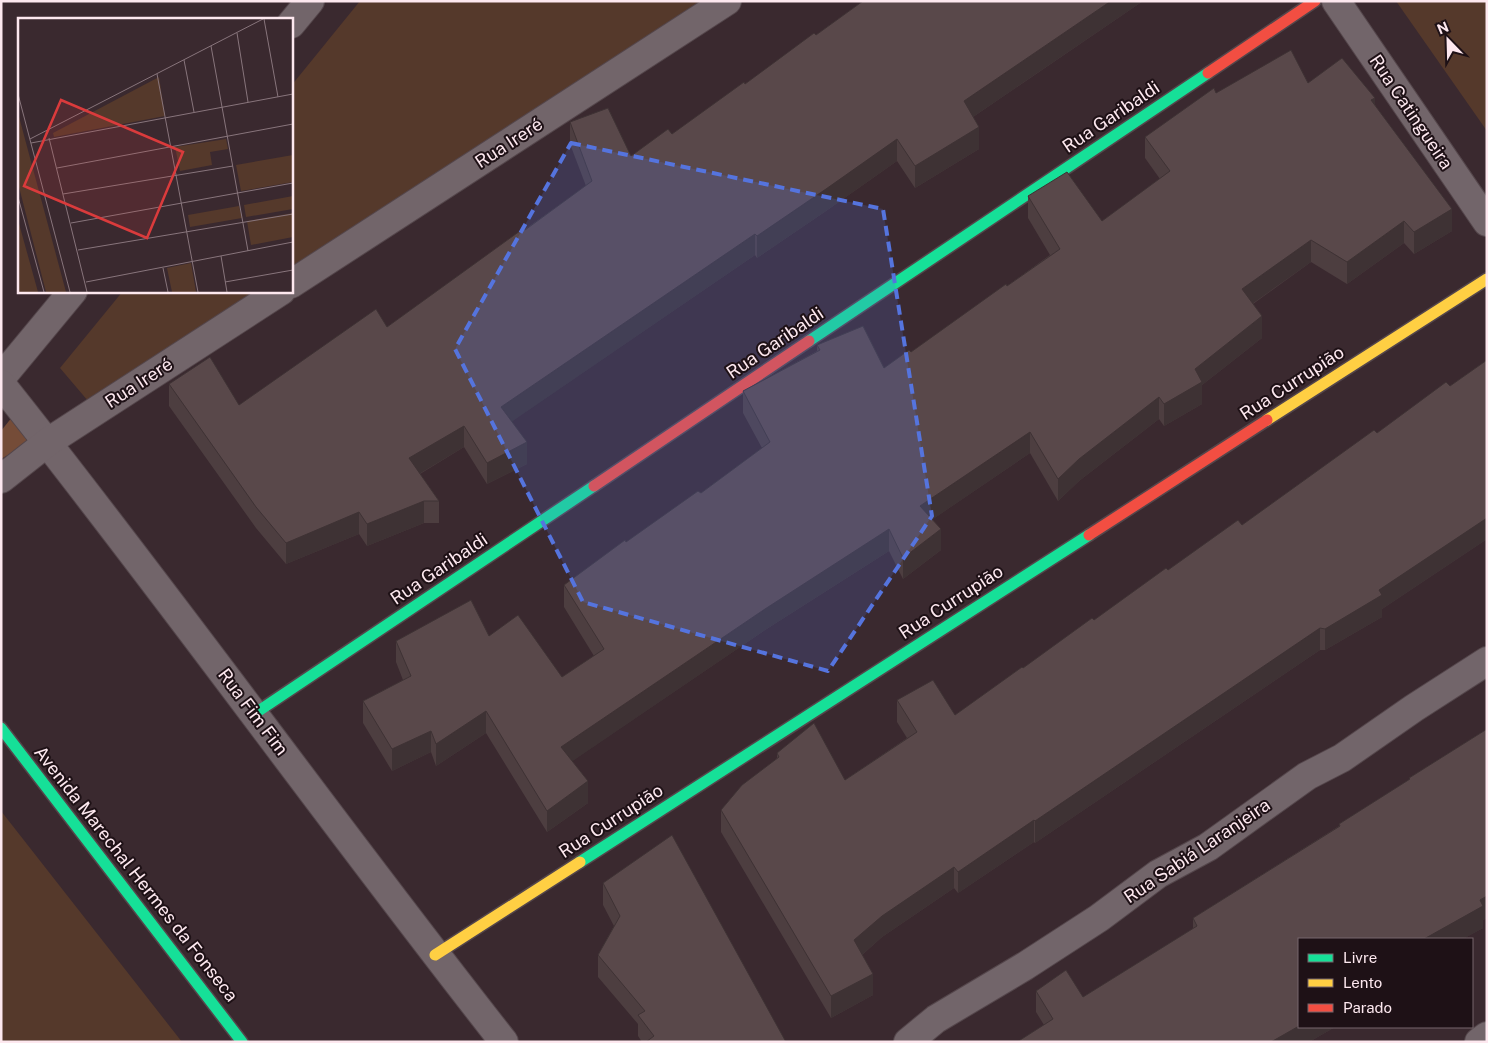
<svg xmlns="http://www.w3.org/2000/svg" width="1488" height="1043" font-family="'Public Sans',sans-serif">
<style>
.green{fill:#55392b}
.forest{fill:#754c38}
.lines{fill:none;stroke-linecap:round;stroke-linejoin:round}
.street-casing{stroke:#54464b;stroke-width:30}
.fast-casing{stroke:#54464b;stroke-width:14}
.slow-casing{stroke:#54464b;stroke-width:14}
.jam-casing{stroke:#54464b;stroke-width:14}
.street{stroke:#72656a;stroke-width:28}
.fast{stroke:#16e098;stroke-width:11}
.slow{stroke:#ffcf43;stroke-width:11}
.jam{stroke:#f24e42;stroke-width:11}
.wall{fill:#4d3e40}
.shaded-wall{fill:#3e3234}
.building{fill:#59484a;stroke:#3e3234}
.marked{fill:#5574de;fill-opacity:0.2;stroke:#5574de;stroke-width:4;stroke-dasharray:10 6;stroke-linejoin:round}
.labels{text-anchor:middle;stroke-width:4;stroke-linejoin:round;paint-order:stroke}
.street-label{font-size:18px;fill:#fde8ef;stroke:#1e1116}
.inset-road{fill:none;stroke:#88757c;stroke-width:1}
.view{fill:#da3b3c;fill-opacity:0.15;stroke:#da3b3c;stroke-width:2.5}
.inset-edge{fill:none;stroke:#fde8ef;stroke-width:2.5}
</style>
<rect width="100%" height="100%" fill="#3a292f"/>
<!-- green -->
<g class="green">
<path d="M 360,1 L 705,1 L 291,277 L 291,86 Z"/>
<path d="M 1396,1 L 1487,1 L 1487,131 Z"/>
<path d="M 123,291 L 269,291 L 94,408 L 60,368 Z"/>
<path d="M 1,811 L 182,1042 L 1,1042 Z"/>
</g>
<!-- forest -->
<path class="forest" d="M 24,402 L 46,433 L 1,459 L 1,431 Z"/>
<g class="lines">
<!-- street casing -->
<g class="street-casing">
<g id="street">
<path d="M 1336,1 L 1487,222"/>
<path d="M 291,24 L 310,1"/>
<path d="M 291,284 L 727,1"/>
<path d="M 1,378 L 73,291"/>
<path d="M 1,384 C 173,600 333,825 504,1042"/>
<path d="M 1,479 L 48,442 L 281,291"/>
<path d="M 908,1042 L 936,1019 L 1025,966 L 1099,918 L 1158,874 L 1208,847 L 1307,776 L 1342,758 L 1414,708 L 1487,661"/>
<path d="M 1479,1042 L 1487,1036"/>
</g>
</g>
<!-- fast casing -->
<g class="fast-casing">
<g id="fast">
<path d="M 809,341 L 1208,73"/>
<path d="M 254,714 L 594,486"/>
<path d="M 1,728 L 242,1042"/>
<path d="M 580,862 L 1089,535"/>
</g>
</g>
<!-- slow casing -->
<g class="slow-casing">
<g id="slow">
<path d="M 1267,420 L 1487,279"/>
<path d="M 435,955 L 580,862"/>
</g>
</g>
<!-- jam casing -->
<g class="jam-casing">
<g id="jam">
<path d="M 1208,73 L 1315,1"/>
<path d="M 594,486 L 809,341"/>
<path d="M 1089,535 L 1267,420"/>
</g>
</g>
<!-- street -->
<use href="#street" class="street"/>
<!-- fast -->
<use href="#fast" class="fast"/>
<!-- slow -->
<use href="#slow" class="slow"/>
<!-- jam -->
<use href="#jam" class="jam"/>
</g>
<!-- wall -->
<g class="wall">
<path d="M 863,1 L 1143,1 L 973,117 L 979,149 L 915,188 L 897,161 L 826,211 L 757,258 L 755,255 L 512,421 L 527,464 L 487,484 L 464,447 L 420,474 L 439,501 L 439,523 L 424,523 L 367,546 L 359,534 L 286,564 L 256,528 L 169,406 L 169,384 L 239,405 L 387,327 L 586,186 L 570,144 L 570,122 L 631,156 L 672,134 L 816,35 Z"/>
<path d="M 1308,83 L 1375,105 L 1452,231 L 1414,254 L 1404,243 L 1347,284 L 1311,262 L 1253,304 L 1262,338 L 1202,385 L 1202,404 L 1164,426 L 1159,419 L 1079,481 L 1058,501 L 1030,453 L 933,519 L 941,550 L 903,579 L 889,551 L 765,630 L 572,761 L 588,803 L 547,832 L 486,733 L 436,766 L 431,752 L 392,771 L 363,723 L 363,701 L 403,680 L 396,662 L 396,641 L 489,636 L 562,677 L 594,656 L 564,607 L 564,585 L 701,493 L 762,448 L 743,413 L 743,391 L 817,351 L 817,345 L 884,368 L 911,352 L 1007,286 L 1050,255 L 1028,218 L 1028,196 L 1102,221 L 1160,179 L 1145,158 L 1145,137 L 1216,93 Z"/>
<path d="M 1487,360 L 1487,539 L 1382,609 L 1382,617 L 1325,650 L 1320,650 L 1035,843 L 1034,842 L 958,893 L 954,888 L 882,937 L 862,955 L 873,995 L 831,1018 L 721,832 L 721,810 L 777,758 L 777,753 L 845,780 L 907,738 L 897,722 L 897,700 L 955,715 L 1168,570 L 1242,525 L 1377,433 L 1450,386 Z"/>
<path d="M 1487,729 L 1487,918 L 1483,920 L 1483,928 L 1299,1027 L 1335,1027 L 1309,1042 L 1044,1025 L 1036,1012 L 1036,991 L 1083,997 L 1193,929 L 1193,918 L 1339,826 L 1339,824 L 1409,780 L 1409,778 Z"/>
<path d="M 603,883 L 786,1042 L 642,1042 L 638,1036 L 638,1024 L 598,977 L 598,955 L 614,926 L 603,905 Z"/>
</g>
<!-- shaded-wall -->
<g class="shaded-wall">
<path d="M 1111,1 L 1143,1 L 964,123 L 964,101 Z"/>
<path d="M 1375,98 L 1375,120 L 1371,100 Z"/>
<path d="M 979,127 L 979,149 L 915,188 L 915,166 Z"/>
<path d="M 897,139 L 897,161 L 826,211 L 757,258 L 757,236 Z"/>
<path d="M 1452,209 L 1452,231 L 1414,254 L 1414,232 Z"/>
<path d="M 1404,221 L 1404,243 L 1347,284 L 1347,262 Z"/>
<path d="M 755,234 L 755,255 L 501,429 L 501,407 Z"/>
<path d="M 1311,240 L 1311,262 L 1242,311 L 1242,289 Z"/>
<path d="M 1262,316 L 1262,338 L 1202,385 L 1202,404 L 1164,426 L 1164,404 L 1195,369 Z"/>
<path d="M 1159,397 L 1159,419 L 1079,481 L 1058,501 L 1058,479 L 1079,459 Z"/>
<path d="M 464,426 L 464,447 L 409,480 L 409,458 Z"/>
<path d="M 1030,432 L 1030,453 L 920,528 L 920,506 Z"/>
<path d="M 527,442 L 527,464 L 487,484 L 487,463 Z"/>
<path d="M 424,501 L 424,523 L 367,546 L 367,524 Z"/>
<path d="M 359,512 L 359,534 L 286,564 L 286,543 Z"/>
<path d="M 1487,518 L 1487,539 L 1382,609 L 1382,617 L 1325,650 L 1325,629 L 1379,590 Z"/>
<path d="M 889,529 L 889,551 L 765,630 L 561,769 L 561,747 L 765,609 Z"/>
<path d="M 941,529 L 941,550 L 903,579 L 903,558 Z"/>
<path d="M 1320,628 L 1320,650 L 1035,843 L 1035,821 Z"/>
<path d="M 486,711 L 486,733 L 436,766 L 436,744 Z"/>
<path d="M 431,731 L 431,752 L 392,771 L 392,749 Z"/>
<path d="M 588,781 L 588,803 L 547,832 L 547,811 Z"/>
<path d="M 1034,820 L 1034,842 L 958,893 L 958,872 Z"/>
<path d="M 954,867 L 954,888 L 882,937 L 854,962 L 854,940 L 882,916 Z"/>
<path d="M 1487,896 L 1487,918 L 1483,920 L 1483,928 L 1463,939 L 1424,939 Z"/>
<path d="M 873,974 L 873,995 L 831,1018 L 831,996 Z"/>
<path d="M 1299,1026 L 1299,1027 L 1335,1027 L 1309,1042 L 1271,1042 Z"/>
</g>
<!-- building -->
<g class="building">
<path d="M 863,1 L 1111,1 L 964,101 L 979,127 L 915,166 L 897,139 L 826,189 L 757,236 L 755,234 L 501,407 L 527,442 L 487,463 L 464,426 L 409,458 L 439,501 L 424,501 L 367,524 L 359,512 L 286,543 L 256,507 L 169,384 L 210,357 L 239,405 L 376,309 L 387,327 L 524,228 L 525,230 L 592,181 L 570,122 L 608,108 L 631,156 L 668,129 L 672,134 L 744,82 L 745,84 L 814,33 L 816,35 Z"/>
<path d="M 1291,50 L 1308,83 L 1342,58 L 1375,98 L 1371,100 L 1452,209 L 1414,232 L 1404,221 L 1347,262 L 1311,240 L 1242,289 L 1262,316 L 1195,369 L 1202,382 L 1164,404 L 1159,397 L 1079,459 L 1058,479 L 1030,432 L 920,506 L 941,529 L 903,558 L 889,529 L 765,609 L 561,747 L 588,781 L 547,811 L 486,711 L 436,744 L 431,731 L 392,749 L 363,701 L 411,676 L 396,641 L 471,600 L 489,636 L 518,615 L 562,677 L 604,649 L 564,585 L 625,540 L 626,542 L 698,491 L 701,493 L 770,442 L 743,391 L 820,350 L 817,345 L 863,326 L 884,368 L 909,350 L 911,352 L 1006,284 L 1007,286 L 1060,249 L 1028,196 L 1067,172 L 1102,221 L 1170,171 L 1145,137 L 1214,88 L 1216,93 Z"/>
<path d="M 1487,360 L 1487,518 L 1379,590 L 1382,595 L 1325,629 L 1320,628 L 1035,821 L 1034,820 L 958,872 L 954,867 L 882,916 L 854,940 L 873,974 L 831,996 L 721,810 L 742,785 L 779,757 L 777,753 L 814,723 L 845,780 L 917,732 L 897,700 L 933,680 L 955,715 L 1022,667 L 1023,668 L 1092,618 L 1094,620 L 1166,568 L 1168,570 L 1238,520 L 1242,525 L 1374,430 L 1377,433 L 1446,382 L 1450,386 Z"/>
<path d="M 1487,729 L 1487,896 L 1480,900 L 1483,906 L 1424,939 L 1299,939 L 1299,1026 L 1271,1042 L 1017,1042 L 1053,1019 L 1036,991 L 1066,970 L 1083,997 L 1197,926 L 1193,918 L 1340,826 L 1339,824 L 1410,779 L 1409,778 Z"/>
<path d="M 672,835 L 786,1042 L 646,1042 L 654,1036 L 638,1015 L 645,1011 L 598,955 L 620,916 L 603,883 Z"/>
</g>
<!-- marked area -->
<path class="marked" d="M 571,143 L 883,209 L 932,516 L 828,671 L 583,602 L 455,349 Z"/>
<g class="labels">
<!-- street labels -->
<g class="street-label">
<text transform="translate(1411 112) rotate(56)" y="6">Rua Catingueira</text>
<text transform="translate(1111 117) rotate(-34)" y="6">Rua Garibaldi</text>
<text transform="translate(509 143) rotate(-33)" y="6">Rua Ireré</text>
<text transform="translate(775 343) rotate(-34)" y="6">Rua Garibaldi</text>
<text transform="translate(139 383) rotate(-33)" y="6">Rua Ireré</text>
<text transform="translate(1292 383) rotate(-33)" y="6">Rua Currupião</text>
<text transform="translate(439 569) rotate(-34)" y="6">Rua Garibaldi</text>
<text transform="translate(951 602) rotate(-33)" y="6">Rua Currupião</text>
<text transform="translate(253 712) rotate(53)" y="6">Rua Fim Fim</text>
<text transform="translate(611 821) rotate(-33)" y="6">Rua Currupião</text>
<text transform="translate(1197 851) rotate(-34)" y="6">Rua Sabiá Laranjeira</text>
<text transform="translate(136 874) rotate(52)" y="6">Avenida Marechal Hermes da Fonseca</text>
</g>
</g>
<!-- overview -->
<g transform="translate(18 18)">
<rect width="275" height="275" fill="#3a292f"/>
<path d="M 141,59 L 147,98 L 36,119 L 35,115 ZM 0,95 L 48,274 L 28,274 L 0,165 ZM 208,121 L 210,131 L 192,134 L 194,147 L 162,153 L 157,129 ZM 275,137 L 275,164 L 223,173 L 218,147 ZM 275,178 L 275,191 L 228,199 L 226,187 ZM 221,188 L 224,200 L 172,209 L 170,197 ZM 275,195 L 275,219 L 233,227 L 229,203 ZM 0,202 L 20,274 L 0,274 ZM 173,245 L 178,274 L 154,274 L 149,250 Z" fill="#55392b"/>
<path class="inset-road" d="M 246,1 L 260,79M 219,15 L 230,84M 193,28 L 230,233M 166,42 L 176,94M 139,56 L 180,274M 0,76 L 52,274M 31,120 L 69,274M 12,121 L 245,1M 13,125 L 275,76M 39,150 L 275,106M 45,176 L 215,148M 0,179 L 26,274M 53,205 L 275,165M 60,232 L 275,196M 203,238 L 209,274M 145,250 L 150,274M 68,264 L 275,224M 207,264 L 275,252"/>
<path class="view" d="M 43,82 L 165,134 L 129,220 L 6,168 Z"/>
<rect width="275" height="275" class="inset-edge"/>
</g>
<!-- border -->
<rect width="1488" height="1043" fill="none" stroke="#fde8ef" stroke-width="5"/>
<!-- legend -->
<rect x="1298" y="938" width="175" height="90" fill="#1e1116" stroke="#77676d"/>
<rect x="1308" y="954" width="25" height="8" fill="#16e098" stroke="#77676d"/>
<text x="1343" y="963" font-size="15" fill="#fde8ef">Livre</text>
<rect x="1308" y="979" width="25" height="8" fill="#ffcf43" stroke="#77676d"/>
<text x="1343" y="988" font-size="15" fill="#fde8ef">Lento</text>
<rect x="1308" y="1004" width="25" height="8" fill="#f24e42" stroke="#77676d"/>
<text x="1343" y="1013" font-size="15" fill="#fde8ef">Parado</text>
<!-- north arrow -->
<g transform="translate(1448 40) rotate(337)" stroke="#1e1116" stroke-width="4" paint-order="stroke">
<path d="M0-4L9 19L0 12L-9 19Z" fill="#fde8ef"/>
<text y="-8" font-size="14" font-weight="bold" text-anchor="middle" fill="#fde8ef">N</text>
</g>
</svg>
